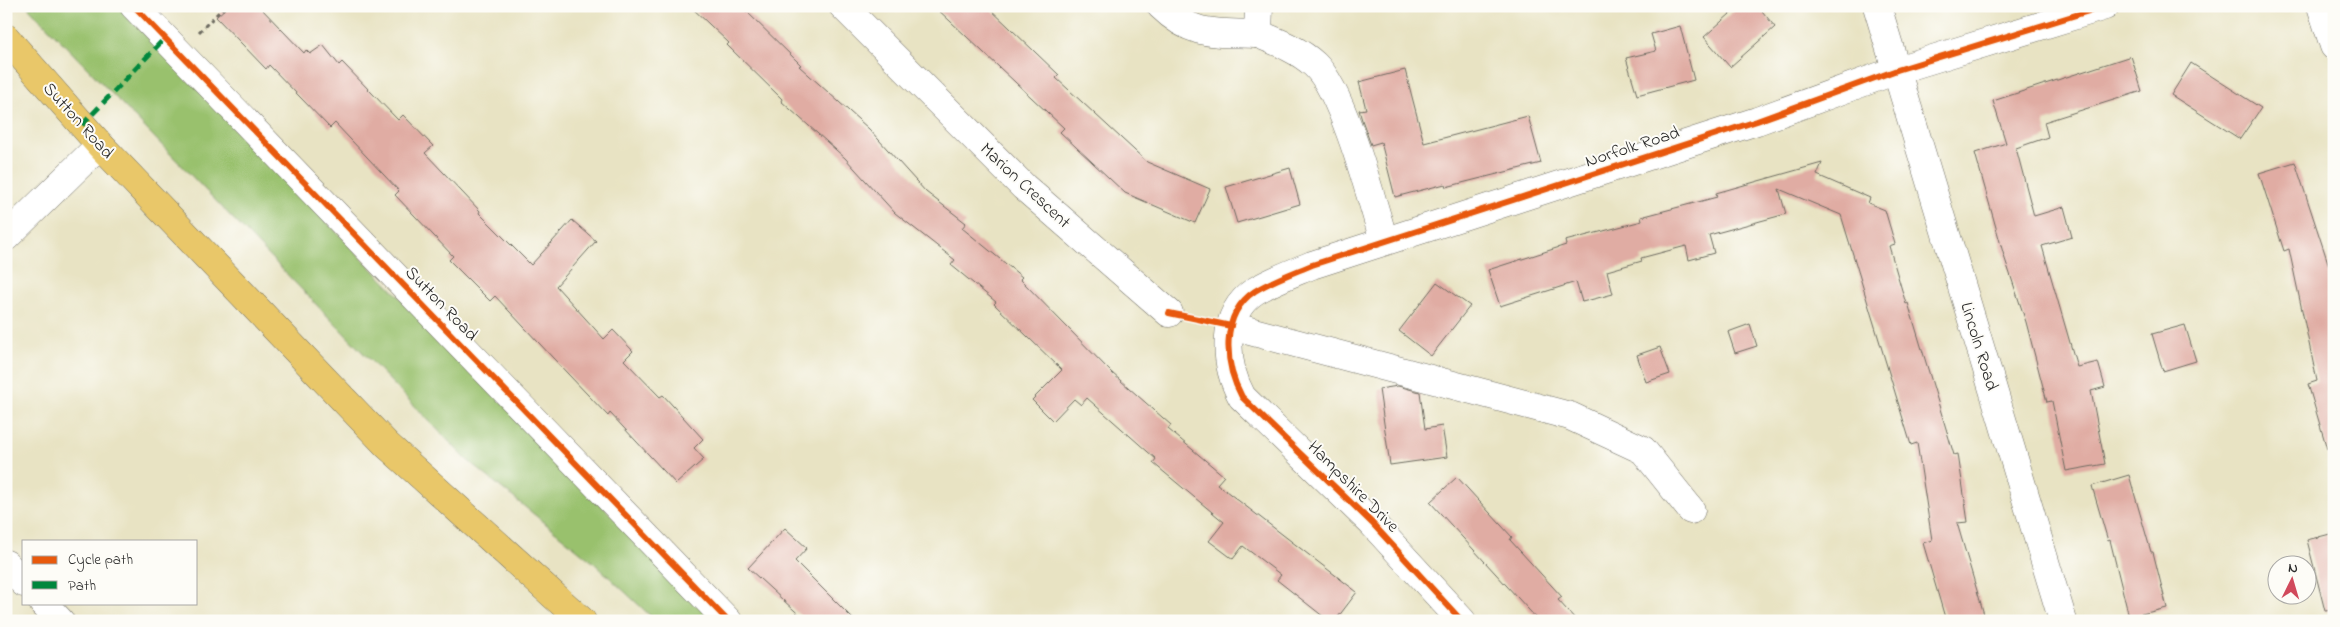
<svg xmlns="http://www.w3.org/2000/svg" width="2340" height="627" font-family="'Indie Flower',sans-serif">
<style>
.green{fill:#99c16d;stroke:#62764c}
.building{fill:#e0aca3}
.lines{fill:none;stroke-linecap:round;stroke-linejoin:round}
.minor-casing{stroke:#6d6b60;stroke-width:29}
.major-casing{stroke:#6d6b60;stroke-width:29}
.path{stroke:#6d6b60;stroke-width:3;stroke-dasharray:4 4;stroke-linecap:butt}
.minor{stroke:#fff;stroke-width:28}
.major{stroke:#e9c769;stroke-width:28}
.quiet{stroke:#00873e;stroke-width:5;stroke-dasharray:10 5;stroke-linecap:butt}
.cycleway-casing{stroke:#fdfcf7;stroke-width:9}
.cycleway{stroke:#e8590c;stroke-width:6}
.labels{text-anchor:middle;stroke-width:4;stroke-linejoin:round;paint-order:stroke}
.street-label{font-size:18px;fill:#2b2b2b;stroke:#fdfcf7}
</style>
<rect width="100%" height="100%" fill="#fdfcf7"/>
<filter id="ink" filterUnits="userSpaceOnUse"><feTurbulence type="fractalNoise" baseFrequency=".02" numOctaves="2"/><feDisplacementMap in="SourceGraphic" scale="10" xChannelSelector="R" yChannelSelector="G"/><feConvolveMatrix kernelMatrix="1 2 1 2 8 2 1 2 1" color-interpolation-filters="sRGB"/></filter>
<filter id="wash" filterUnits="userSpaceOnUse"><feTurbulence type="fractalNoise" baseFrequency=".0096" numOctaves="4" result="noise"/><feDisplacementMap in="SourceGraphic" scale="20" xChannelSelector="R" yChannelSelector="G"/><feGaussianBlur stdDeviation="1.12" result="paint"/><feColorMatrix in="noise" values="0 0 0 0 0 0 0 0 0 0 0 0 0 0 0 0 0 1.4 0 .05"/><feComposite in="paint" operator="in"/></filter>
<g filter="url(#wash)">
<rect width="100%" height="100%" fill="#e8e3c3"/>
<!-- green -->
<path class="green" d="M 27,6 L 117,6 L 714,621 L 656,621 L 594,563 L 466,459 Z"/>
<g id="blocks">
<!-- building -->
<g class="building">
<path d="M 228,6 L 259,6 L 304,53 L 306,50 L 310,54 L 323,45 L 339,65 L 342,62 L 398,120 L 403,115 L 433,146 L 425,153 L 480,211 L 479,213 L 531,265 L 572,220 L 596,241 L 556,286 L 604,339 L 613,330 L 633,351 L 624,360 L 660,397 L 663,395 L 703,439 L 694,448 L 704,459 L 676,484 L 610,413 L 608,416 L 568,374 L 495,296 L 490,301 L 449,260 L 453,256 L 395,195 L 399,191 L 335,123 L 330,128 L 269,65 L 266,69 L 216,17 Z"/>
<path d="M 690,6 L 741,6 L 801,65 L 799,66 L 869,129 L 926,192 L 966,223 L 962,228 L 1022,277 L 1020,279 L 1112,373 L 1171,425 L 1168,429 L 1224,476 L 1217,484 L 1357,592 L 1335,621 L 1329,621 L 1277,580 L 1281,575 L 1243,546 L 1233,559 L 1209,541 L 1224,522 L 1153,463 L 1156,459 L 1087,398 L 1081,405 L 1074,399 L 1053,421 L 1032,400 L 1062,370 L 994,304 L 996,302 L 951,265 L 955,260 L 895,213 L 845,158 L 781,101 L 782,99 L 727,45 L 729,43 Z"/>
<path d="M 934,6 L 987,6 L 1059,75 L 1056,78 L 1147,162 L 1210,189 L 1195,223 L 1125,193 L 1060,132 L 1064,128 Z"/>
<path d="M 1739,6 L 1758,6 L 1775,27 L 1730,67 L 1704,37 Z"/>
<path d="M 1680,26 L 1694,80 L 1637,95 L 1626,58 L 1656,51 L 1651,34 Z"/>
<path d="M 2131,56 L 2142,91 L 2044,122 L 2048,137 L 2016,148 L 2034,216 L 2064,207 L 2072,237 L 2042,246 L 2077,367 L 2098,362 L 2105,387 L 2091,391 L 2105,464 L 2066,471 L 2052,401 L 2047,402 L 2026,322 L 2004,256 L 1975,153 L 2006,143 L 1993,101 Z"/>
<path d="M 2191,63 L 2261,108 L 2240,139 L 2171,95 Z"/>
<path d="M 1405,70 L 1424,143 L 1528,116 L 1541,163 L 1446,187 L 1445,184 L 1395,197 L 1381,142 L 1371,145 L 1362,120 L 1359,110 L 1366,109 L 1359,82 Z"/>
<path d="M 2295,162 L 2334,281 L 2334,448 L 2327,449 L 2308,384 L 2317,381 L 2289,249 L 2284,251 L 2259,173 Z"/>
<path d="M 1822,163 L 1817,175 L 1870,198 L 1868,203 L 1885,210 L 1895,244 L 1889,246 L 1906,304 L 1908,303 L 1954,455 L 1958,454 L 1968,522 L 1957,523 L 1986,621 L 1946,621 L 1923,543 L 1932,540 L 1917,443 L 1911,445 L 1841,215 L 1779,189 L 1786,214 L 1709,235 L 1714,253 L 1689,260 L 1686,246 L 1641,258 L 1642,261 L 1607,271 L 1613,294 L 1582,302 L 1576,282 L 1500,306 L 1488,270 L 1566,245 L 1565,241 L 1642,221 L 1641,217 L 1717,197 L 1716,193 Z"/>
<path d="M 1290,168 L 1300,204 L 1237,223 L 1226,187 Z"/>
<path d="M 1437,282 L 1470,306 L 1431,356 L 1399,331 Z"/>
<path d="M 1750,324 L 1757,346 L 1735,353 L 1728,332 Z"/>
<path d="M 2185,325 L 2196,361 L 2163,371 L 2152,334 Z"/>
<path d="M 1660,347 L 1670,374 L 1646,382 L 1637,355 Z"/>
<path d="M 1398,386 L 1420,392 L 1425,429 L 1442,426 L 1447,457 L 1390,465 L 1379,389 Z"/>
<path d="M 2129,475 L 2151,552 L 2153,552 L 2167,608 L 2129,617 L 2110,540 L 2108,541 L 2092,486 Z"/>
<path d="M 1457,477 L 1512,537 L 1510,540 L 1562,597 L 1558,600 L 1577,621 L 1539,621 L 1430,502 Z"/>
<path d="M 785,528 L 807,548 L 795,561 L 855,621 L 806,621 L 748,568 Z"/>
<path d="M 2334,533 L 2334,610 L 2325,611 L 2307,540 Z"/>
</g>
</g>
</g>
<g filter="url(#ink)">
<use href="#blocks" fill-opacity="0" stroke="#6d6b60" stroke-width="1"/>
<g class="lines">
<!-- minor casing -->
<g class="minor-casing">
<g id="minor">
<path d="M 134,6 L 728,621"/>
<path d="M 843,6 L 1024,187 L 1169,313"/>
<path d="M 1161,6 C 1194,38 1216,32 1258,34"/>
<path d="M 1259,6 L 1258,34 C 1278,42 1299,50 1315,65 C 1343,91 1372,201 1384,241"/>
<path d="M 1877,6 L 2063,621"/>
<path d="M 2321,6 L 2334,46"/>
<path d="M 6,237 L 100,145"/>
<path d="M 1231,326 L 1570,416 L 1643,450 L 1691,510"/>
<path d="M 6,564 L 24,583"/>
<path d="M 43,603 L 60,621"/>
<path d="M 1462,621 L 1372,523 L 1242,397 C 1224,364 1220,314 1255,291 C 1273,280 1293,273 1312,265 L 1757,121 L 1897,70 L 2105,6"/>
</g>
</g>
<!-- major casing -->
<g class="major-casing">
<path id="major" d="M 6,38 L 100,145 L 387,445 L 582,621"/>
</g>
<!-- path -->
<path class="path" d="M 199,32 L 225,6"/>
<!-- minor -->
<use href="#minor" class="minor"/>
<!-- major -->
<use href="#major" class="major"/>
<!-- quiet -->
<path class="quiet" d="M 82,125 L 165,38"/>
<!-- cycleway casing -->
<g class="cycleway-casing">
<g id="cycleway">
<path d="M 134,6 L 728,621"/>
<path d="M 1169,313 L 1231,326"/>
<path d="M 1462,621 L 1372,523 L 1242,397 C 1224,364 1220,314 1255,291 C 1273,280 1293,273 1312,265 L 1757,121 L 1897,70 L 2105,6"/>
</g>
</g>
<!-- cycleway -->
<use href="#cycleway" class="cycleway"/>
</g>
</g>
<g class="labels">
<!-- street labels -->
<g class="street-label">
<text transform="translate(79 120) rotate(48)" y="6">Sutton Road</text>
<text transform="translate(1632 146) rotate(-18)" y="6">Norfolk Road</text>
<text transform="translate(1026 185) rotate(43)" y="6">Marion Crescent</text>
<text transform="translate(442 303) rotate(46)" y="6">Sutton Road</text>
<text transform="translate(1980 346) rotate(73)" y="6">Lincoln Road</text>
<text transform="translate(1354 486) rotate(45)" y="6">Hampshire Drive</text>
</g>
</g>
<!-- margin -->
<rect width="2340" height="627" fill="none" stroke="#fdfcf7" stroke-width="25"/>
<!-- legend -->
<rect x="22" y="540" width="175" height="65" fill="#fdfcf7" stroke="#a9a8a5"/>
<rect x="32" y="556" width="25" height="8" fill="#e8590c" stroke="#a9a8a5"/>
<text x="68" y="564" font-size="15" fill="#2b2b2b">Cycle path</text>
<rect x="32" y="581" width="25" height="8" fill="#00873e" stroke="#a9a8a5"/>
<text x="68" y="590" font-size="15" fill="#2b2b2b">Path</text>
<!-- north arrow -->
<g transform="translate(2292 580) rotate(5)"><circle r="24" fill="#fdfcf7" stroke="#a9a8a5"/>
<path d="M0-4L9 19L0 12L-9 19Z" fill="#d1495b"/>
<text y="-8" font-size="14" font-weight="bold" text-anchor="middle" fill="#2b2b2b">N</text>
</g>
</svg>
